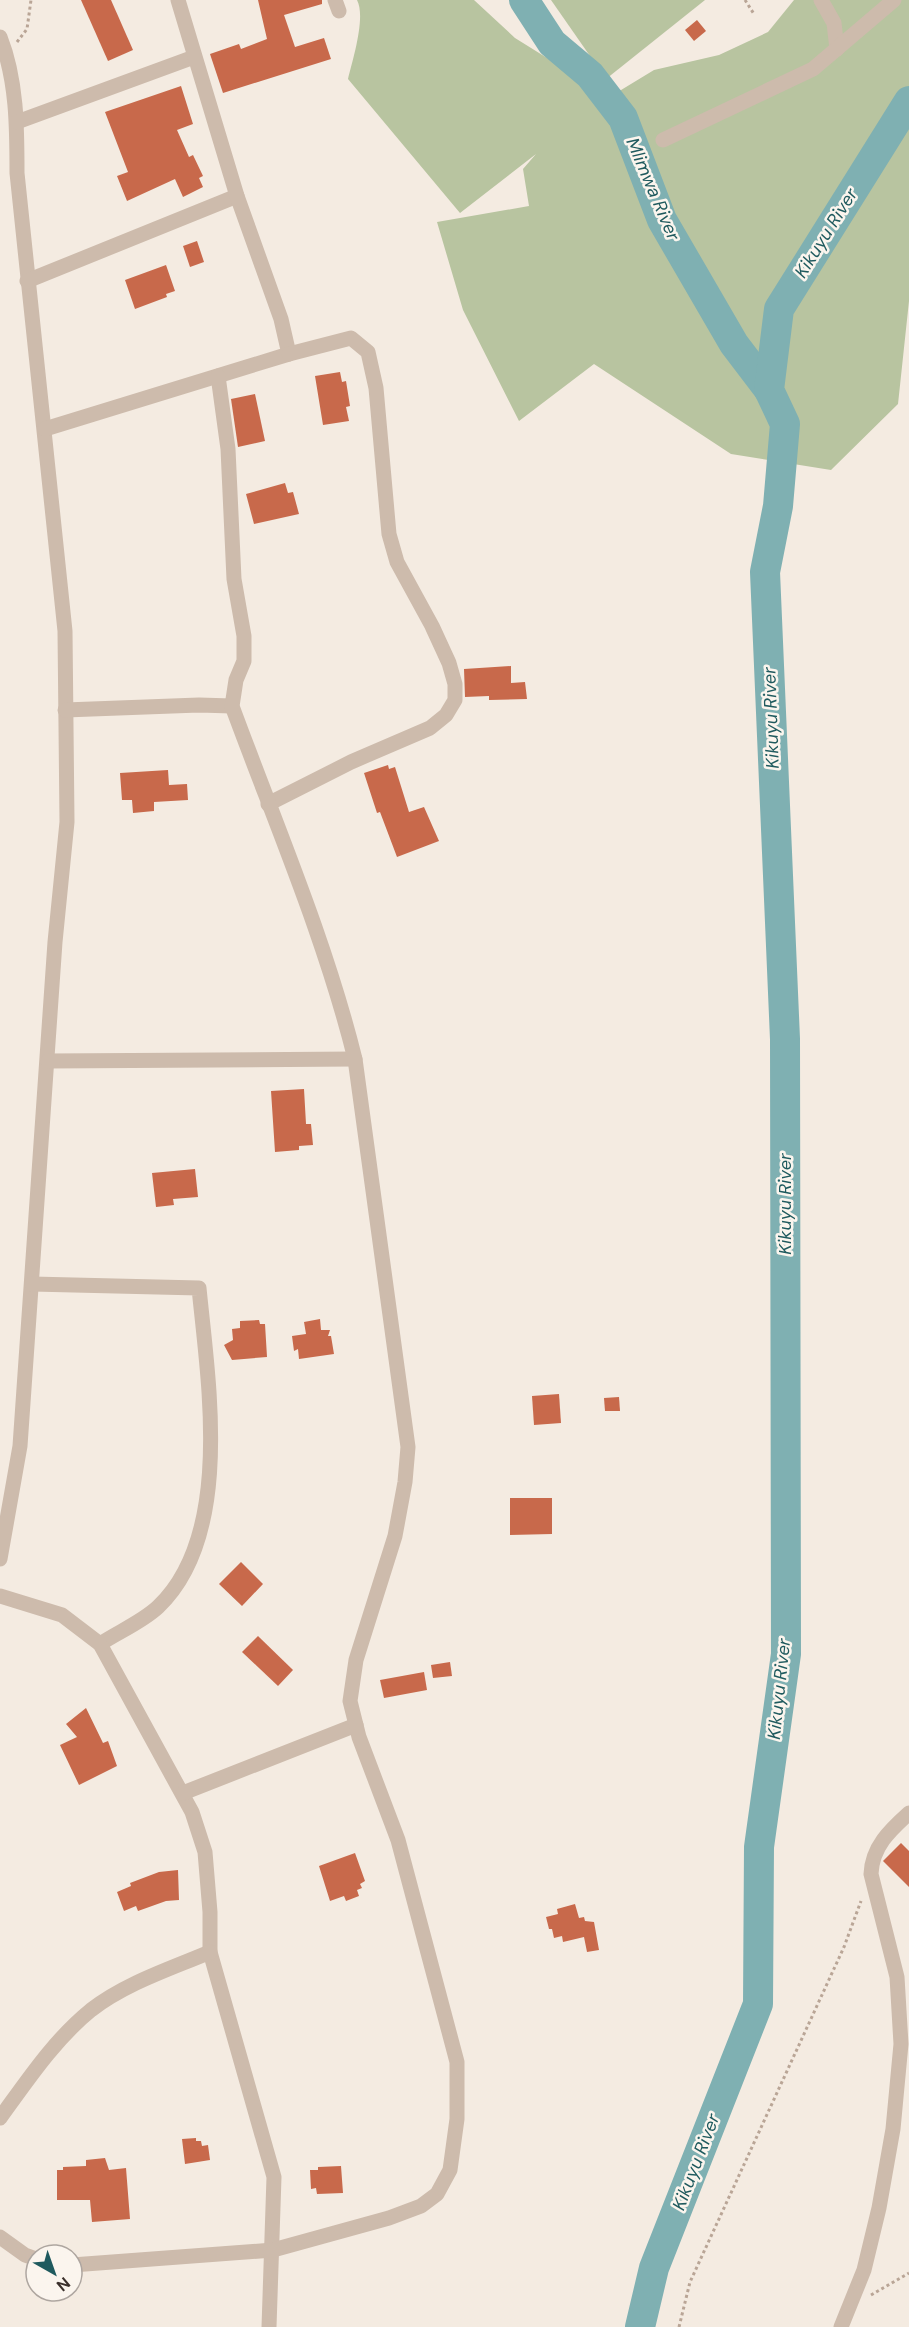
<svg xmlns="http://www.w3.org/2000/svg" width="909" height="2327" font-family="'DM Sans',sans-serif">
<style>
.green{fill:#b8c4a0}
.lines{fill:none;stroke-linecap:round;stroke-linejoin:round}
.river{stroke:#7fb0b2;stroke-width:30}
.building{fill:#c8694b}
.path{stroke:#b9a596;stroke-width:3;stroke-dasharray:3 3;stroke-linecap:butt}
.minor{stroke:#cdbbac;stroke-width:15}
.labels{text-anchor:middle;stroke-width:5;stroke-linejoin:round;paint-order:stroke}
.water-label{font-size:18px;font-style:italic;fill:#1f5a5e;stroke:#fbf5ee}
</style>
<rect width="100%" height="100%" fill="#f4ebe1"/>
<!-- green -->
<g class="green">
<path d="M 357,0 L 474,0 L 515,38 L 568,71 L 598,104 L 654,70 L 719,55 L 768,32 L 794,0 L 909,0 L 909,301 L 898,404 L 831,470 L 731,454 L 594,364 L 519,421 L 463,310 L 437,222 L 529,206 L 523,169 L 536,154 L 460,213 L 348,79 C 353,59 366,17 357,0 Z"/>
<path d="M 551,0 L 705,0 L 606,79 Z"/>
</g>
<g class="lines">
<!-- river -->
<g class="river">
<path d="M 524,0 L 552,43 L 590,75 L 623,118 L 662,220 L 734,344 L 769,390"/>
<path d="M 640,2327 L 654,2268 L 758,2004 L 759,1847 L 786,1654 L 785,1039 L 765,572 L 778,506 L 785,424 L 769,390 L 779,309 L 909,101"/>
</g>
</g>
<!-- building -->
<g class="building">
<path d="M 81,0 L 111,0 L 133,50 L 108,61 Z"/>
<path d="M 258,0 L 322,0 L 322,4 L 284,15 L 295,47 L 324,38 L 331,59 L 223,93 L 210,54 L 239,44 L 241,49 L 267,39 Z"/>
<path d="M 697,20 L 706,31 L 694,41 L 685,30 Z"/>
<path d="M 181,86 L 193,124 L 177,130 L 189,157 L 193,155 L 203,176 L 199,178 L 203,187 L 183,197 L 175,179 L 127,201 L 117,176 L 128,172 L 105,112 Z"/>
<path d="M 197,241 L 204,262 L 190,267 L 183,246 Z"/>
<path d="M 166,265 L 175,291 L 166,294 L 167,297 L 135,309 L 125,280 Z"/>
<path d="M 340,372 L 342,382 L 346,381 L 350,406 L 346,407 L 349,421 L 323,425 L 315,376 Z"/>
<path d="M 255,394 L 265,441 L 238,447 L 231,399 Z"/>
<path d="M 285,483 L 288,493 L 293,492 L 299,514 L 254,524 L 246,494 Z"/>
<path d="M 511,666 L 511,683 L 525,682 L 527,699 L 489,700 L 489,696 L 465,697 L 464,669 Z"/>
<path d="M 388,765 L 389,769 L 395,767 L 409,812 L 424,807 L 439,841 L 397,857 L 380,812 L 377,813 L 364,773 Z"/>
<path d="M 168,770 L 169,785 L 187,784 L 188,800 L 154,802 L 154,811 L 133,813 L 132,800 L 122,800 L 120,773 Z"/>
<path d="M 304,1089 L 306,1124 L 311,1124 L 313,1145 L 299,1146 L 299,1150 L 275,1152 L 271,1091 Z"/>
<path d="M 195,1169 L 198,1197 L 173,1199 L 174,1205 L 156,1207 L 152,1173 Z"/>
<path d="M 320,1319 L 321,1330 L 330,1330 L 328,1336 L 331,1336 L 334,1354 L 299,1359 L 298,1349 L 294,1351 L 292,1336 L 306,1334 L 304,1322 Z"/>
<path d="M 259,1320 L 260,1324 L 265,1324 L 267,1357 L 232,1360 L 224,1345 L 233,1340 L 232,1329 L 240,1328 L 240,1321 Z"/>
<path d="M 559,1394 L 561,1423 L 534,1425 L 532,1396 Z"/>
<path d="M 619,1397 L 620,1411 L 605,1411 L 604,1398 Z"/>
<path d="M 510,1498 L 552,1498 L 552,1534 L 510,1535 Z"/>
<path d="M 241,1562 L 263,1584 L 242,1606 L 219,1584 Z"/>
<path d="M 258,1636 L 293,1670 L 278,1686 L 242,1652 Z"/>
<path d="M 450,1662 L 452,1676 L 433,1678 L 431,1665 Z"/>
<path d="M 424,1672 L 427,1690 L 384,1698 L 380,1680 Z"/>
<path d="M 86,1708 L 103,1743 L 108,1741 L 117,1766 L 79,1785 L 60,1745 L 77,1737 L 66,1724 Z"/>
<path d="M 901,1843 L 909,1851 L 909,1887 L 883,1861 Z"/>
<path d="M 355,1853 L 365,1881 L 360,1884 L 362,1888 L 357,1890 L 359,1896 L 346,1901 L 344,1896 L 330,1901 L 319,1866 Z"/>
<path d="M 178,1870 L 179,1900 L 166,1901 L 138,1911 L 136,1906 L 124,1911 L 117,1892 L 131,1886 L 130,1883 L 159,1872 Z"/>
<path d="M 575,1904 L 579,1918 L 584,1917 L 585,1921 L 594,1922 L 599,1950 L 587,1952 L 584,1937 L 563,1942 L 562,1936 L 554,1938 L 552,1929 L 549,1929 L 546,1917 L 558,1914 L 557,1909 Z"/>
<path d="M 196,2138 L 196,2141 L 201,2141 L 202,2146 L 208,2145 L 210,2160 L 185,2164 L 182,2139 Z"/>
<path d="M 105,2158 L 109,2170 L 126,2168 L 130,2219 L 92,2222 L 90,2200 L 57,2200 L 57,2170 L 63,2170 L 63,2167 L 86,2166 L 86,2160 Z"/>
<path d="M 341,2166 L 343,2193 L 317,2194 L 316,2188 L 311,2189 L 310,2170 L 318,2170 L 318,2167 Z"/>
</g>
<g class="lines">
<!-- path -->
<g class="path">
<path d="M 745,0 L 754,14"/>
<path d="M 17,42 L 27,29 L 31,0"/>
<path d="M 871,2295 L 909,2273"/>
<path d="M 679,2327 L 690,2282 L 844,1947 L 861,1901"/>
</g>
<!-- minor -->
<g class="minor">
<path d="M 335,0 L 339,11"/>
<path d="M 821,0 L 834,23 L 837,49"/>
<path d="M 0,37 C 17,80 17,128 17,173 L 65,631 L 67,822 L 55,942 L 20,1446 L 0,1559"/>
<path d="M 17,122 L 194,57"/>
<path d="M 663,140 L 813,69 L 894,0"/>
<path d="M 27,281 L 237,196"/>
<path d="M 45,429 L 289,354 L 281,319 L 237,196 L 178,0"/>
<path d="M 65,710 L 199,705 L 232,706"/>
<path d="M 268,804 L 351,762 L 430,728 L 446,715 L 455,700 L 455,684 L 449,663 L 432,626 L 397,562 L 389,534 L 376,388 L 368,352 L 351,338 L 289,354"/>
<path d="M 48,1061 L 355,1059"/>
<path d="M 32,1284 L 199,1288 C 208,1381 234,1535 158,1607 C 142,1622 118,1632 100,1644"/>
<path d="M 0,1596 L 62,1615 L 100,1644 L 192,1812 L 205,1852 L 210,1912 L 210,1952 L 274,2177 L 269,2327"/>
<path d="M 183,1793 L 356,1725"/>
<path d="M 0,2118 C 27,2081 54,2040 91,2010 C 126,1983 170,1969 210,1952"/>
<path d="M 0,2237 L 25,2255 L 36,2259"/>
<path d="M 72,2265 L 273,2250 L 389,2218 L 421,2206 L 437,2194 L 450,2170 L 457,2119 L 457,2062 L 398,1840 L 359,1737 L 350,1701 L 356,1660 L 395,1536 L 405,1482 L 408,1447 L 355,1059 C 325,938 275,823 232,706 L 236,680 L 244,661 L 244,636 L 234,579 L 228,449 L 218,376"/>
<path d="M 841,2327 L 864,2270 L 879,2208 L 893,2129 L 901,2044 L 897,1977 L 871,1874 C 872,1847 890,1830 909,1813"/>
</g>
</g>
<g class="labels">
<!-- water labels -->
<g class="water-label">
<text transform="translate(653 189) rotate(67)" y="6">Mlimwa River</text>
<text transform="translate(826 233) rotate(-58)" y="6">Kikuyu River</text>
<text transform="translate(771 718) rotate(-92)" y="6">Kikuyu River</text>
<text transform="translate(785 1204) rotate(-90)" y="6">Kikuyu River</text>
<text transform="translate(779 1689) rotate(-84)" y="6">Kikuyu River</text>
<text transform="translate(696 2162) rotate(-69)" y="6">Kikuyu River</text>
</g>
</g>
<!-- north arrow -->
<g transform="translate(54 2273) rotate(140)"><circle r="28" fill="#fbf5ee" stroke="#aea6a0" stroke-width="1.5"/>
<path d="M0-4.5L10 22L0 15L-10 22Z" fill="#1f5a5e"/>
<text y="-9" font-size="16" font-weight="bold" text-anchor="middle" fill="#3b302b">N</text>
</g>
</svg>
